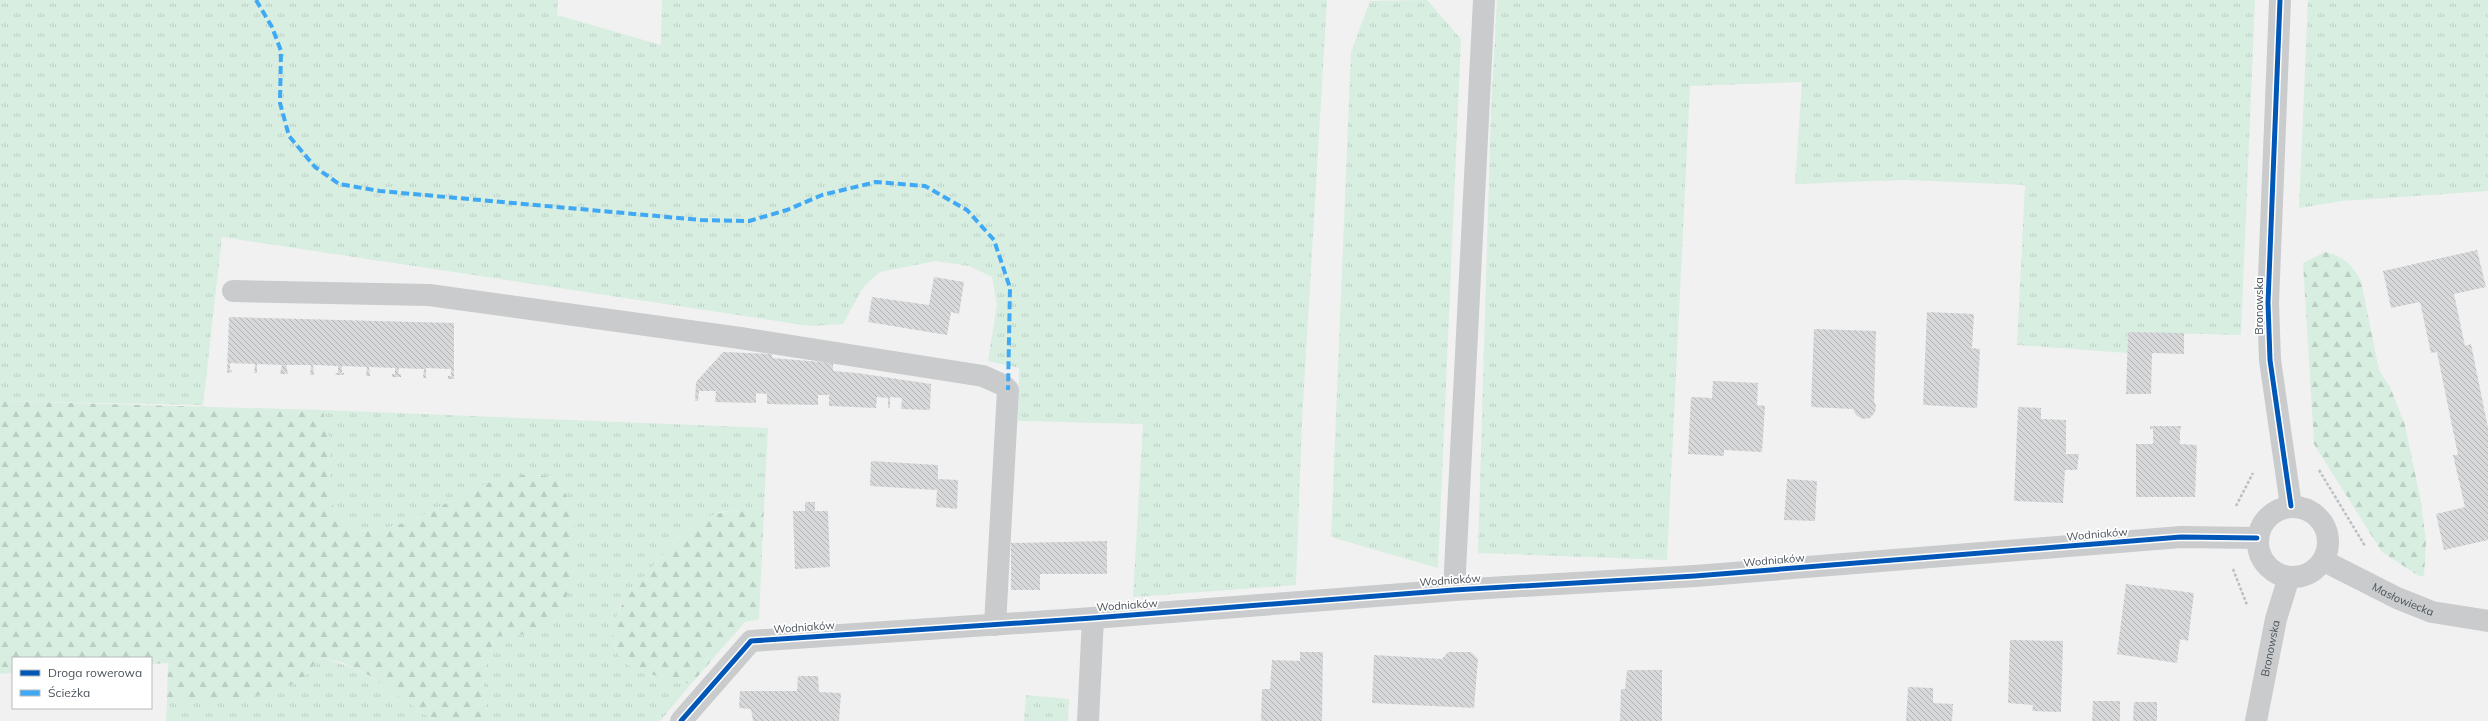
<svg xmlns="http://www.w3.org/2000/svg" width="2488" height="721" font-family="Mulish,sans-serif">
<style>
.grass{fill:url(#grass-tufts)}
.forest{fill:url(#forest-firs)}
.building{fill:url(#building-back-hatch)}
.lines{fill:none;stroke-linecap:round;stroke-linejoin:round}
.path{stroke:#b9c2c0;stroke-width:2.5;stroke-dasharray:3 2;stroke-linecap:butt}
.minor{stroke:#c9cbcc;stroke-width:22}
.quiet{stroke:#3fa9f5;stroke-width:4;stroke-dasharray:8 4;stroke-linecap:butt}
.cycleway-casing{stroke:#fff;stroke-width:8}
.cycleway{stroke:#0057b8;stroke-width:5}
.labels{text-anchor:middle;stroke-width:3.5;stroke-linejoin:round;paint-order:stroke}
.street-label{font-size:11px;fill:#4a525b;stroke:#fff}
</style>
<defs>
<pattern id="grass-tufts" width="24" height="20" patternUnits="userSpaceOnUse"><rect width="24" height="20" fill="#d8eee1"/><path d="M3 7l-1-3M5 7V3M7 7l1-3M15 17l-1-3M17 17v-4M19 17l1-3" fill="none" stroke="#bbcec3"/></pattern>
<pattern id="forest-firs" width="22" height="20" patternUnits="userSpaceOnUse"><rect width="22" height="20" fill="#d8eee1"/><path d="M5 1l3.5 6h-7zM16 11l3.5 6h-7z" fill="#bbcec3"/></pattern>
<pattern id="building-back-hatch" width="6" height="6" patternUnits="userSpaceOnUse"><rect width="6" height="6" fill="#d7d8da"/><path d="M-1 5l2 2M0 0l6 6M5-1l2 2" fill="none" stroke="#b0b2b4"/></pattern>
</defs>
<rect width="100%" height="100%" fill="#f1f1f1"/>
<!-- grass -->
<g class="grass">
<path d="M 0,0 L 558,0 L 557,15 L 661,45 L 662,0 L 1327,0 L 1302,421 L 1296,585 L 1133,597 L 1143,424 L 1018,421 L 1019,368 L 988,361 L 997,305 L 992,277 L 969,266 L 936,261 L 880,272 L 864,286 L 843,324 L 810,326 L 222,237 L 203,405 L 0,401 Z"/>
<path d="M 1427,0 L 1461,39 L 1438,568 L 1331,537 L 1351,52 L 1370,1 Z"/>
<path d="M 1497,0 L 2255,0 L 2241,335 L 2128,332 L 2127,353 L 2017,345 L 2025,185 L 1906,180 L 1795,184 L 1802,82 L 1690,86 L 1667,560 L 1478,553 L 1491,109 Z"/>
<path d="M 2308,0 L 2488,0 L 2488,191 L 2342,201 L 2299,208 Z"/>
<path d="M 323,410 L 768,428 L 764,508 L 719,512 L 679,536 L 620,606 L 613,628 L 614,648 L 626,664 L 691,684 L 660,721 L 487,721 L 483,676 L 495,637 L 534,633 L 575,512 L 558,479 C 500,463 466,497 416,518 C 397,527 372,531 351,531 L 334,511 L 330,481 L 329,438 Z"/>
<path d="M 320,658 C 365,667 398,694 434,721 L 166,721 L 167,701 L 231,701 L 301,680 Z"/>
<path d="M 1026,695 L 1069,699 L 1068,721 L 1024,721 Z"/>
</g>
<!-- forest -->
<g class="forest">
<path d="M 2325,252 C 2343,256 2353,265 2361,281 L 2379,370 L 2390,387 L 2405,425 L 2421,502 L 2426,541 L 2424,576 L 2419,576 L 2382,552 L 2314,444 L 2303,263 Z"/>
<path d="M 0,401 L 323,410 L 329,438 L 330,481 L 334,511 L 351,531 C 372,531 397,527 416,518 C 466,497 500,463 558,479 L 575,512 L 572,586 L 556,617 L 534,633 L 495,637 L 483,676 L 487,721 L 434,721 L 370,676 L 341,662 L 320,658 L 301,680 L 274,692 L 231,701 L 167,701 L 168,663 L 151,664 L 151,658 L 13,658 L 13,673 L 0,674 Z"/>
<path d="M 764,508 L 759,619 L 745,622 L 691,684 C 678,681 634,672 625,663 C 590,628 637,584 660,558 C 672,545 682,531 697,522 C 717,510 741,510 764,508 Z"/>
</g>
<!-- building -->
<g class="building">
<path d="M 2477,250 L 2486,287 L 2454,294 L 2465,346 L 2471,344 L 2488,428 L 2488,540 L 2444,550 L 2436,514 L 2465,507 L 2453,455 L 2458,455 L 2437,352 L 2431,353 L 2420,302 L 2391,308 L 2383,271 Z"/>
<path d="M 934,277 L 964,282 L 959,314 L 951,312 L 947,335 L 868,322 L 872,297 L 929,305 Z"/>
<path d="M 1927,312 L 1974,314 L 1972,348 L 1980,349 L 1977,408 L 1923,405 Z"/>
<path d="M 229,317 L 454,323 L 454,379 L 448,379 L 448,376 L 451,376 L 451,369 L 426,368 L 426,378 L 423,378 L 424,369 L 399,368 L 398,374 L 401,374 L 401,377 L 392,377 L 392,374 L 395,374 L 395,368 L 369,367 L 370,376 L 366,376 L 367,367 L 342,366 L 342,373 L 344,373 L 344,375 L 335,375 L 336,373 L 338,373 L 338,366 L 313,365 L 314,375 L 310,375 L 311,365 L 286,365 L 288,374 L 280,374 L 282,365 L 257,364 L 257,373 L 254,373 L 255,364 L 230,363 L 230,370 L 232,370 L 232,372 L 227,373 Z"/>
<path d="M 1814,329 L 1876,331 L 1874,402 L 1876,405 L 1875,412 L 1870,418 L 1862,419 L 1856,415 L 1853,409 L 1811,407 Z"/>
<path d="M 2128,332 L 2184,333 L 2184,354 L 2152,353 L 2151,394 L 2126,394 Z"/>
<path d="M 723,352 L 772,354 L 772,358 L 833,363 L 833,371 L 857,373 L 931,384 L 930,410 L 901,409 L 902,398 L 890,397 L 890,408 L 888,408 L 888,398 L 877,397 L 876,408 L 829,406 L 829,395 L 818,395 L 818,405 L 767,404 L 767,394 L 756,393 L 756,403 L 715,402 L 716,391 L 699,391 L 698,401 L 695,401 L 696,382 Z"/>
<path d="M 1713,381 L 1758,383 L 1757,405 L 1765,406 L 1762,452 L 1724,450 L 1724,456 L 1688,454 L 1691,397 L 1712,398 Z"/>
<path d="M 2018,407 L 2041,408 L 2041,419 L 2066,420 L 2066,454 L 2079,454 L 2077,470 L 2065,470 L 2063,503 L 2014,501 Z"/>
<path d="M 2150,426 L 2182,426 L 2180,429 L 2180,444 L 2197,445 L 2195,497 L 2136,497 L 2136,444 L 2153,444 L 2153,429 L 2150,429 Z"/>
<path d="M 871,461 L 938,465 L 938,479 L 958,480 L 957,509 L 936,507 L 937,490 L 870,486 Z"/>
<path d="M 1787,479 L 1817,481 L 1815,521 L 1784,520 Z"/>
<path d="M 805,502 L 815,502 L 815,511 L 828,511 L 830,567 L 795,569 L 793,511 L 805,511 Z"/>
<path d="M 1107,541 L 1107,574 L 1040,574 L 1040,590 L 1011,590 L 1011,543 Z"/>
<path d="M 2126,584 L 2194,593 L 2188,641 L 2180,639 L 2177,663 L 2117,654 Z"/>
<path d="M 2010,640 L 2063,641 L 2061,712 L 2032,711 L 2033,705 L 2008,703 Z"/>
<path d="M 1300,652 L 1323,652 L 1322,721 L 1261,721 L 1262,689 L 1270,689 L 1272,660 L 1300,661 Z"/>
<path d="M 1448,652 L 1471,652 L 1478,659 L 1474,708 L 1372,703 L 1374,655 L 1442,659 Z"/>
<path d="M 1627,670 L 1662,670 L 1662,721 L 1620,721 L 1621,689 L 1625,689 Z"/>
<path d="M 798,676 L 818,676 L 819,692 L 841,693 L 839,721 L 753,721 L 751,709 L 739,708 L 740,691 L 797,691 Z"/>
<path d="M 1908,687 L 1933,688 L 1933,703 L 1953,704 L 1952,721 L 1906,721 Z"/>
<path d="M 2093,701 L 2120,701 L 2120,721 L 2092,721 Z"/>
<path d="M 2134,702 L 2157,702 L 2157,721 L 2133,721 Z"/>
</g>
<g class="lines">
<!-- path -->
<g class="path">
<path d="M 2319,470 L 2365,546"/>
<path d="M 2236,506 L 2253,473"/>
<path d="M 2233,569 L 2247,605"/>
</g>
<!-- minor -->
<g class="minor">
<path d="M 2280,0 L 2268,303 L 2270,360 L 2291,506"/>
<path d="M 233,291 L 429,295 L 740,338 L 983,376 L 1003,385 L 1008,390 L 995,625"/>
<circle cx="2293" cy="542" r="35"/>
<path id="s1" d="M 2324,561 L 2397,598 L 2432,612 L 2488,621"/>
<path d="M 1454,590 L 1484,0"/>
<path d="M 681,721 L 751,641 L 1093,618 L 1454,590 L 1695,576 L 2181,537 L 2257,538"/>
<path d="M 1088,721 L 1093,618"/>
<path id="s2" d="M 2256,721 L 2276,619 L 2289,577"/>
</g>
<!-- quiet -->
<path class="quiet" d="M 256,0 L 272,27 L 281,51 L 280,103 L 289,136 L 315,167 L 339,184 L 380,191 L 701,220 L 749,221 L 787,210 L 822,195 L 876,182 L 925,186 L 967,210 L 994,240 L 1010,288 L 1008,390"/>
<!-- cycleway casing -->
<g class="cycleway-casing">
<g id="cycleway">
<path d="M 2280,0 L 2268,303 L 2270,360 L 2291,506"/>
<path d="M 681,721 L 751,641 L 1093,618 L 1454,590 L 1695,576 L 2181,537 L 2257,538"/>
</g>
</g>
<!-- cycleway -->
<use href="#cycleway" class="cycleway"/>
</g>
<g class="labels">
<!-- street labels -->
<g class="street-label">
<text transform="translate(2259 306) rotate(-90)" y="4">Bronowska</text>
<text transform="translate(2097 534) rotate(-5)" y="4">Wodniaków</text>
<text transform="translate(1774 560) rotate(-5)" y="4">Wodniaków</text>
<text transform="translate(1450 580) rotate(-4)" y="4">Wodniaków</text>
<text dy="4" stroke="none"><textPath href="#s1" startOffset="88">Masłowiecka</textPath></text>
<text transform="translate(1127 605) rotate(-4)" y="4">Wodniaków</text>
<text transform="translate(804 627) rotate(-4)" y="4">Wodniaków</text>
<text dy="4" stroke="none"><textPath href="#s2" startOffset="74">Bronowska</textPath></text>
</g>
</g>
<!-- legend -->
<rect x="12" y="657" width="140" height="52" fill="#ffffff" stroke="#b7babd"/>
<rect x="20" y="670" width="20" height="6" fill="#0057b8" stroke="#b7babd"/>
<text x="48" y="677" font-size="12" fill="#4a525b">Droga rowerowa</text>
<rect x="20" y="690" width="20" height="6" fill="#3fa9f5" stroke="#b7babd"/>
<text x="48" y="697" font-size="12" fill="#4a525b">Ścieżka</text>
</svg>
